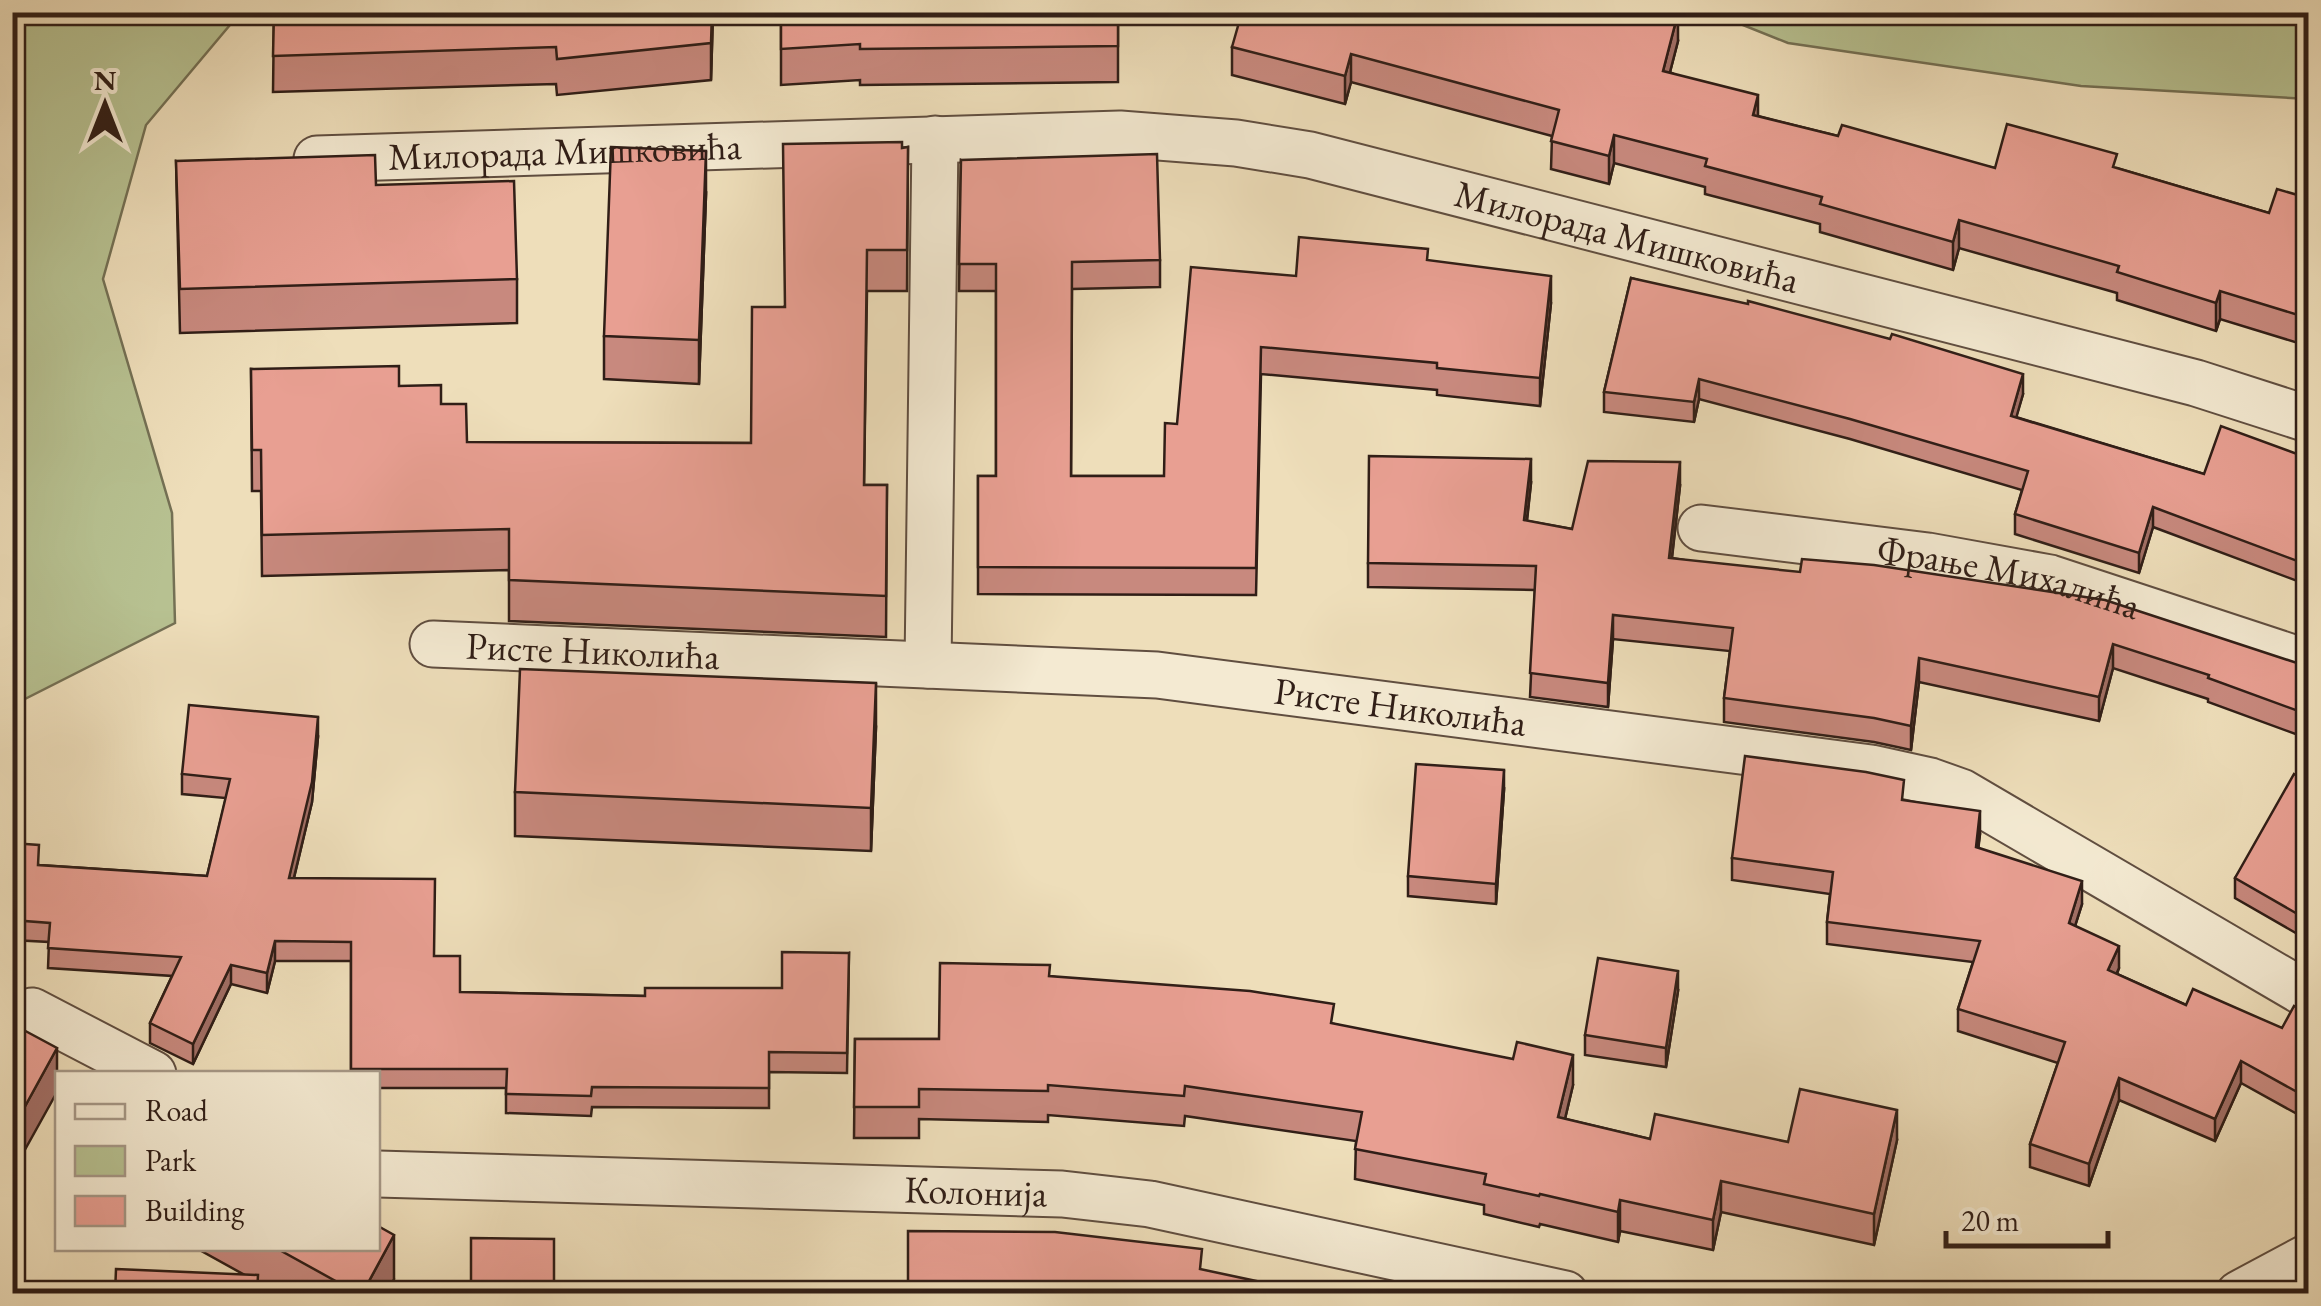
<svg xmlns="http://www.w3.org/2000/svg" width="2321" height="1306" font-family="'EB Garamond',serif">
<style>
.green{fill:#b7c191;stroke:#747054;stroke-width:2.5}
.lines{fill:none;stroke-linecap:round;stroke-linejoin:round}
.minor-casing{stroke:#604e40;stroke-width:49}
.minor{stroke:#f4ead2;stroke-width:45}
.wall{fill:#c8897e;stroke:#301e17;stroke-width:2.5}
.shaded-wall{fill:#a26f66;stroke:#301e17;stroke-width:2.5}
.building{fill:#e89f92;stroke:#301e17;stroke-width:2.5}
.labels{text-anchor:middle;stroke-width:9;stroke-linejoin:round;paint-order:stroke}
.street-label{font-size:38px;fill:#301e17;stroke:#f4ead2}
</style>
<rect width="100%" height="100%" fill="#eedeba"/>
<filter id="stains"><feTurbulence type="fractalNoise" baseFrequency=".002" numOctaves="4"/><feColorMatrix values="0 0 0 0 .2 0 0 0 0 .09 0 0 0 0 .02 0 0 0 .5 -.17"/></filter>
<radialGradient id="worn" r=".72"><stop offset=".6" stop-color="#630" stop-opacity="0"/><stop offset="1" stop-color="#630" stop-opacity=".3"/></radialGradient>
<!-- green -->
<g class="green">
<path d="M 13,12 L 240,13 L 146,125 L 103,279 L 172,513 L 175,623 L 13,705 Z"/>
<path d="M 1713,13 L 2308,13 L 2308,99 L 2081,86 L 1788,43 Z"/>
</g>
<g class="lines">
<!-- minor casing -->
<g class="minor-casing">
<g id="minor">
<path id="s1" d="M 317,159 L 1120,134 L 1236,143 L 1310,155 L 2196,383 L 2308,419"/>
<path id="s2" d="M 1701,528 L 1928,556 L 2050,578 L 2308,663"/>
<path id="s3" d="M 433,644 L 1157,675 L 1871,768 L 1930,781 L 1961,792 L 2308,995"/>
<path d="M 928,665 L 935,139"/>
<path d="M 32,1011 L 153,1074"/>
<path id="s4" d="M 378,1174 L 1062,1194 L 1150,1204 L 1565,1294"/>
<path d="M 2239,1294 L 2308,1257"/>
</g>
</g>
<!-- minor -->
<use href="#minor" class="minor"/>
</g>
<!-- wall -->
<g class="wall">
<path d="M 274,12 L 713,12 L 711,80 L 557,95 L 556,84 L 273,92 Z"/>
<path d="M 781,12 L 1118,12 L 1118,82 L 860,85 L 860,80 L 781,85 Z"/>
<path d="M 1678,41 L 1670,72 L 1758,116 L 1838,136 L 1995,168 L 2117,168 L 2269,213 L 2308,198 L 2308,346 L 2220,319 L 2216,331 L 2117,300 L 2117,293 L 1959,248 L 1953,270 L 1820,232 L 1820,224 L 1705,194 L 1705,187 L 1614,163 L 1609,184 L 1551,169 L 1552,136 L 1351,82 L 1345,104 L 1232,75 L 1232,47 Z"/>
<path d="M 908,147 L 907,291 L 867,291 L 864,485 L 887,485 L 886,637 L 509,621 L 509,570 L 262,576 L 261,491 L 252,491 L 251,369 L 399,386 L 441,404 L 467,442 L 751,443 L 784,307 L 902,148 Z"/>
<path d="M 961,160 L 1160,260 L 1160,287 L 1072,289 L 1071,476 L 1164,476 L 1177,424 L 1296,276 L 1428,261 L 1551,303 L 1540,406 L 1437,395 L 1437,390 L 1261,374 L 1256,595 L 978,594 L 978,476 L 996,476 L 996,291 L 959,291 Z"/>
<path d="M 176,161 L 517,279 L 517,323 L 180,333 Z"/>
<path d="M 706,195 L 699,384 L 604,379 L 604,336 Z"/>
<path d="M 1631,278 L 2023,394 L 2016,417 L 2204,474 L 2308,458 L 2308,585 L 2153,527 L 2139,573 L 2015,534 L 2015,514 L 2022,490 L 1850,439 L 1699,399 L 1694,422 L 1604,412 L 1604,392 Z"/>
<path d="M 1531,483 L 1527,521 L 1572,529 L 1680,486 L 1672,558 L 2300,664 L 2308,663 L 2301,736 L 2208,702 L 2208,699 L 2113,668 L 2099,721 L 1919,682 L 1911,750 L 1874,742 L 1724,722 L 1724,698 L 1730,651 L 1613,639 L 1608,707 L 1530,697 L 1535,590 L 1368,587 L 1368,563 Z"/>
<path d="M 876,727 L 871,851 L 515,836 L 515,792 Z"/>
<path d="M 318,737 L 312,802 L 294,878 L 434,956 L 460,992 L 645,996 L 782,988 L 849,953 L 847,1073 L 769,1072 L 769,1108 L 592,1107 L 591,1116 L 506,1113 L 506,1088 L 378,1088 L 378,1074 L 351,1074 L 351,961 L 275,961 L 267,993 L 231,984 L 193,1064 L 150,1043 L 150,1023 L 172,976 L 48,968 L 49,942 L 12,940 L 12,843 L 39,865 L 207,876 L 226,798 L 182,794 L 182,774 Z"/>
<path d="M 2308,782 L 2308,940 L 2235,898 L 2235,878 Z"/>
<path d="M 1504,790 L 1496,904 L 1408,896 L 1408,876 Z"/>
<path d="M 1904,801 L 1980,834 L 1978,848 L 2082,904 L 2075,926 L 2119,968 L 2117,974 L 2186,1005 L 2282,1028 L 2308,1014 L 2308,1120 L 2241,1083 L 2215,1141 L 2119,1100 L 2089,1186 L 2030,1167 L 2030,1144 L 2058,1063 L 1958,1031 L 1958,1009 L 1973,962 L 1827,944 L 1827,922 L 1830,894 L 1732,880 L 1732,858 Z"/>
<path d="M 1049,976 L 1334,1024 L 1573,1085 L 1565,1119 L 1650,1139 L 1788,1142 L 1897,1140 L 1874,1245 L 1721,1212 L 1713,1250 L 1620,1231 L 1618,1242 L 1540,1224 L 1539,1227 L 1484,1214 L 1484,1205 L 1355,1179 L 1356,1141 L 1185,1116 L 1184,1126 L 1048,1115 L 1048,1122 L 919,1119 L 919,1138 L 854,1138 L 855,1039 L 939,1039 Z"/>
<path d="M 1678,991 L 1666,1067 L 1585,1055 L 1585,1035 Z"/>
<path d="M 196,1248 L 378,1248 L 394,1279 L 386,1294 L 279,1294 Z"/>
</g>
<!-- shaded-wall -->
<g class="shaded-wall">
<path d="M 712,12 L 713,12 L 711,80 L 711,43 Z"/>
<path d="M 1678,13 L 1678,41 L 1663,99 L 1663,71 Z"/>
<path d="M 1351,54 L 1351,82 L 1345,104 L 1345,76 Z"/>
<path d="M 1758,95 L 1758,123 L 1753,115 Z"/>
<path d="M 1614,135 L 1614,163 L 1609,184 L 1609,156 Z"/>
<path d="M 706,151 L 706,195 L 699,384 L 699,340 Z"/>
<path d="M 1959,220 L 1959,248 L 1953,270 L 1953,242 Z"/>
<path d="M 1551,276 L 1551,303 L 1540,406 L 1540,378 Z"/>
<path d="M 2220,291 L 2220,319 L 2216,331 L 2216,303 Z"/>
<path d="M 2023,374 L 2023,394 L 2011,436 L 2011,416 Z"/>
<path d="M 1699,379 L 1699,399 L 1694,422 L 1694,402 Z"/>
<path d="M 1531,459 L 1531,483 L 1524,544 L 1524,520 Z"/>
<path d="M 1680,462 L 1680,486 L 1669,582 L 1669,558 Z"/>
<path d="M 2153,507 L 2153,527 L 2139,573 L 2139,553 Z"/>
<path d="M 1613,615 L 1613,639 L 1608,707 L 1608,683 Z"/>
<path d="M 2113,644 L 2113,668 L 2099,721 L 2099,697 Z"/>
<path d="M 1919,658 L 1919,682 L 1911,750 L 1911,726 Z"/>
<path d="M 876,683 L 876,727 L 871,851 L 871,808 Z"/>
<path d="M 2308,690 L 2308,714 L 2301,736 L 2301,712 Z"/>
<path d="M 318,717 L 318,737 L 312,802 L 289,898 L 289,878 Z"/>
<path d="M 1504,770 L 1504,790 L 1496,904 L 1496,884 Z"/>
<path d="M 1980,811 L 1980,834 L 1976,869 L 1976,847 Z"/>
<path d="M 2082,881 L 2082,904 L 2069,945 L 2069,923 Z"/>
<path d="M 275,941 L 275,961 L 267,993 L 267,973 Z"/>
<path d="M 2119,946 L 2119,968 L 2108,992 L 2108,970 Z"/>
<path d="M 231,965 L 231,984 L 193,1064 L 193,1044 Z"/>
<path d="M 1678,971 L 1678,991 L 1666,1067 L 1666,1048 Z"/>
<path d="M 57,1048 L 57,1092 L 12,1173 L 12,1130 Z"/>
<path d="M 1573,1055 L 1573,1085 L 1558,1148 L 1558,1117 Z"/>
<path d="M 2241,1061 L 2241,1083 L 2215,1141 L 2215,1119 Z"/>
<path d="M 2119,1078 L 2119,1100 L 2089,1186 L 2089,1164 Z"/>
<path d="M 1897,1110 L 1897,1140 L 1874,1245 L 1874,1214 Z"/>
<path d="M 1721,1181 L 1721,1212 L 1713,1250 L 1713,1220 Z"/>
<path d="M 1620,1200 L 1620,1231 L 1618,1242 L 1618,1212 Z"/>
<path d="M 394,1235 L 394,1279 L 386,1294 L 362,1294 Z"/>
</g>
<!-- building -->
<g class="building">
<path d="M 274,12 L 712,12 L 711,43 L 557,59 L 556,47 L 273,56 Z"/>
<path d="M 781,12 L 1118,12 L 1118,46 L 860,49 L 860,44 L 781,49 Z"/>
<path d="M 1242,12 L 1678,13 L 1663,71 L 1758,95 L 1753,115 L 1838,136 L 1842,125 L 1995,168 L 2007,124 L 2117,154 L 2113,167 L 2269,213 L 2277,189 L 2308,198 L 2308,318 L 2220,291 L 2216,303 L 2117,272 L 2119,266 L 1959,220 L 1953,242 L 1820,204 L 1822,197 L 1705,166 L 1707,159 L 1614,135 L 1609,156 L 1551,141 L 1559,110 L 1351,54 L 1345,76 L 1232,47 Z"/>
<path d="M 902,142 L 902,148 L 908,147 L 907,250 L 867,250 L 864,485 L 887,485 L 886,596 L 509,580 L 509,529 L 262,535 L 261,450 L 252,450 L 251,369 L 399,366 L 399,386 L 441,385 L 441,404 L 466,404 L 467,442 L 751,443 L 752,307 L 785,307 L 783,144 Z"/>
<path d="M 611,147 L 706,151 L 699,340 L 604,336 Z"/>
<path d="M 1157,154 L 1160,260 L 1072,262 L 1071,476 L 1164,476 L 1165,423 L 1177,424 L 1191,267 L 1296,276 L 1299,237 L 1428,249 L 1427,260 L 1551,276 L 1540,378 L 1437,368 L 1437,363 L 1261,347 L 1256,568 L 978,567 L 978,476 L 996,476 L 996,264 L 959,264 L 961,160 Z"/>
<path d="M 375,155 L 376,185 L 514,181 L 517,279 L 180,289 L 176,161 Z"/>
<path d="M 1631,278 L 1748,304 L 1748,301 L 1890,339 L 1892,334 L 2023,374 L 2011,416 L 2204,474 L 2221,426 L 2308,458 L 2308,565 L 2153,507 L 2139,553 L 2015,514 L 2028,471 L 1850,419 L 1699,379 L 1694,402 L 1604,392 Z"/>
<path d="M 1369,456 L 1531,459 L 1524,520 L 1572,529 L 1588,461 L 1680,462 L 1669,558 L 1800,572 L 1802,559 L 1874,565 L 2105,600 L 2300,664 L 2308,663 L 2308,690 L 2301,712 L 2208,678 L 2209,675 L 2113,644 L 2099,697 L 1919,658 L 1911,726 L 1874,718 L 1724,698 L 1733,628 L 1613,615 L 1608,683 L 1530,673 L 1536,566 L 1368,563 Z"/>
<path d="M 520,669 L 876,683 L 871,808 L 515,792 Z"/>
<path d="M 189,705 L 318,717 L 312,782 L 289,878 L 435,879 L 434,956 L 460,956 L 460,992 L 645,996 L 645,988 L 782,988 L 782,952 L 849,953 L 847,1053 L 769,1052 L 769,1088 L 592,1087 L 591,1096 L 506,1094 L 507,1069 L 351,1069 L 351,942 L 275,941 L 267,973 L 231,965 L 193,1044 L 150,1023 L 181,957 L 48,948 L 50,923 L 12,920 L 12,843 L 39,845 L 38,865 L 207,876 L 230,779 L 182,774 Z"/>
<path d="M 1745,756 L 1866,772 L 1904,780 L 1902,800 L 1980,811 L 1976,847 L 2082,881 L 2069,923 L 2119,946 L 2108,970 L 2186,1005 L 2193,989 L 2282,1028 L 2294,1006 L 2308,1014 L 2308,1098 L 2241,1061 L 2215,1119 L 2119,1078 L 2089,1164 L 2030,1144 L 2065,1042 L 1958,1009 L 1980,941 L 1827,922 L 1833,872 L 1732,858 Z"/>
<path d="M 1416,764 L 1504,770 L 1496,884 L 1408,876 Z"/>
<path d="M 2294,774 L 2308,782 L 2308,920 L 2235,878 Z"/>
<path d="M 1598,958 L 1678,971 L 1666,1048 L 1585,1035 Z"/>
<path d="M 940,963 L 1050,965 L 1049,976 L 1250,991 L 1334,1004 L 1331,1023 L 1513,1059 L 1517,1042 L 1573,1055 L 1558,1117 L 1650,1139 L 1655,1114 L 1788,1142 L 1800,1089 L 1897,1110 L 1874,1214 L 1721,1181 L 1713,1220 L 1620,1200 L 1618,1212 L 1540,1194 L 1539,1196 L 1484,1184 L 1486,1174 L 1355,1149 L 1362,1112 L 1185,1086 L 1184,1096 L 1048,1085 L 1048,1091 L 919,1089 L 919,1107 L 854,1107 L 855,1039 L 939,1039 Z"/>
<path d="M 18,1027 L 57,1048 L 12,1130 L 12,1037 Z"/>
<path d="M 378,1226 L 394,1235 L 362,1294 L 359,1294 L 276,1248 L 378,1248 Z"/>
<path d="M 908,1231 L 1055,1232 L 1202,1249 L 1200,1269 L 1317,1294 L 908,1294 Z"/>
<path d="M 471,1238 L 554,1239 L 554,1294 L 471,1294 Z"/>
<path d="M 116,1269 L 258,1275 L 257,1294 L 115,1294 Z"/>
<path d="M 584,1287 L 704,1289 L 704,1294 L 584,1294 Z"/>
</g>
<g class="labels">
<!-- street labels -->
<g class="street-label">
<text dy="13" stroke="none"><textPath href="#s1" startOffset="248">Милорада Мишковића</textPath></text>
<text dy="13" stroke="none"><textPath href="#s1" startOffset="1322">Милорада Мишковића</textPath></text>
<text dy="13" stroke="none"><textPath href="#s2" startOffset="312">Фрање Михалића</textPath></text>
<text dy="13" stroke="none"><textPath href="#s3" startOffset="160">Ристе Николића</textPath></text>
<text dy="13" stroke="none"><textPath href="#s3" startOffset="970">Ристе Николића</textPath></text>
<text dy="13" stroke="none"><textPath href="#s4" startOffset="598">Колонија</textPath></text>
</g>
</g>
<!-- margin -->
<rect width="2321" height="1306" fill="none" stroke="#eedeba" stroke-width="50"/>
<rect x="15" y="15" width="2291" height="1276" fill="none" stroke="#301e17" stroke-width="5"/>
<rect x="25" y="25" width="2271" height="1256" fill="none" stroke="#301e17" stroke-width="2.5"/>
<!-- legend -->
<rect x="55" y="1071" width="325" height="180" fill="#f4ead2" stroke="#a69887" stroke-width="2.5"/>
<rect x="75" y="1104" width="50" height="15" fill="#f4ead2" stroke="#a69887" stroke-width="2.5"/>
<text x="145" y="1121" font-size="30" fill="#301e17">Road</text>
<rect x="75" y="1146" width="50" height="30" fill="#b7c191" stroke="#a69887" stroke-width="2.5"/>
<text x="145" y="1171" font-size="30" fill="#301e17">Park</text>
<rect x="75" y="1196" width="50" height="30" fill="#e89f92" stroke="#a69887" stroke-width="2.5"/>
<text x="145" y="1221" font-size="30" fill="#301e17">Building</text>
<!-- north arrow -->
<g transform="translate(105 105)" stroke="#f4ead2" stroke-width="8" paint-order="stroke">
<path d="M0-8L18 38L0 25L-18 38Z" fill="#301e17"/>
<text y="-15" font-size="28" font-weight="bold" text-anchor="middle" fill="#301e17">N</text>
</g>
<!-- scale -->
<path d="M1946 1231v15h162v-15" fill="none" stroke="#301e17" stroke-width="5"/>
<text x="1961" y="1231" font-size="30" fill="#301e17" stroke="#f4ead2" stroke-width="8" paint-order="stroke">20 m</text>
<rect width="100%" height="100%" filter="url(#stains)"/>
<rect width="100%" height="100%" fill="url(#worn)"/>
</svg>
